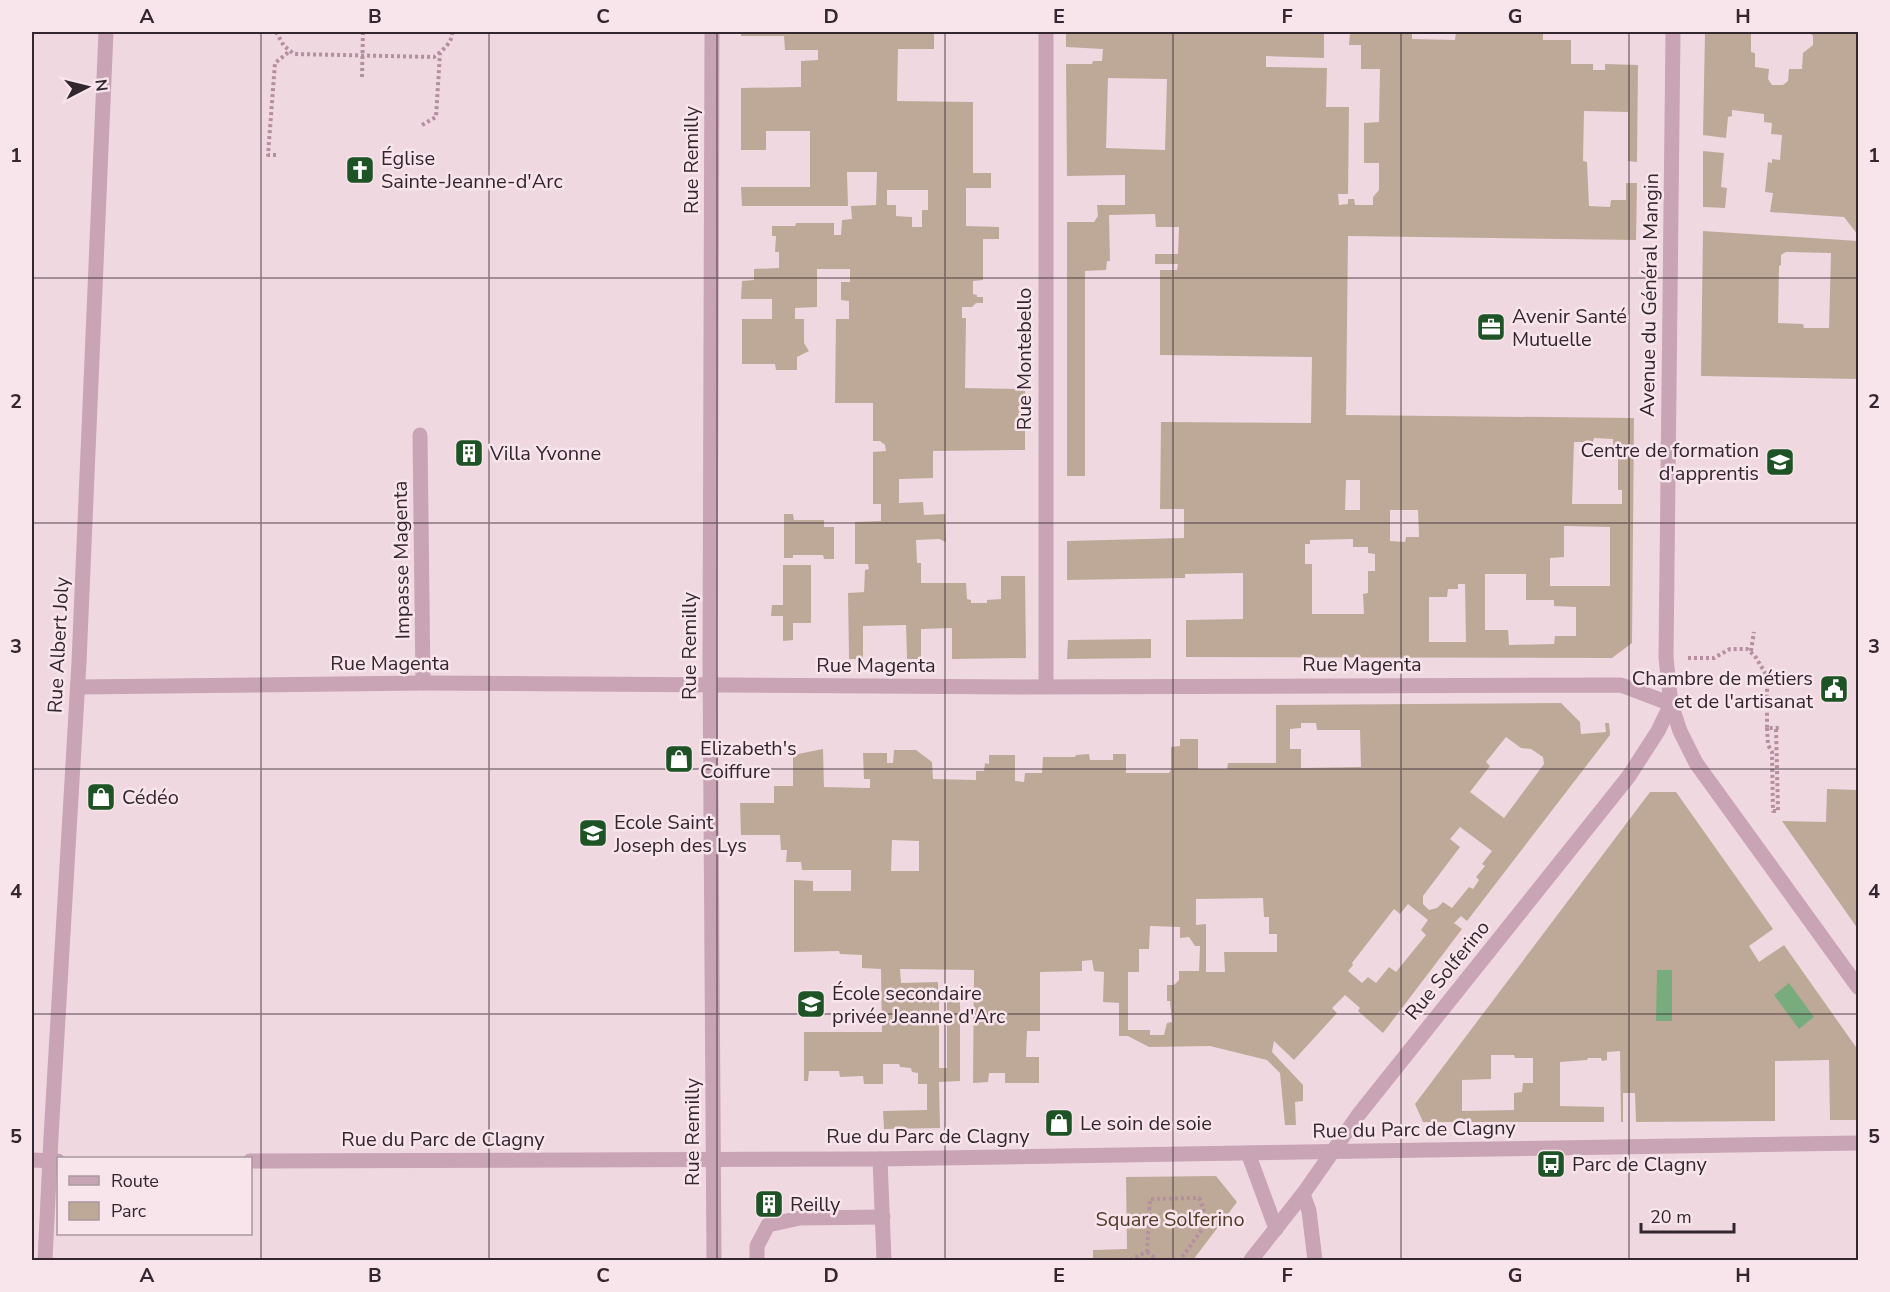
<svg xmlns="http://www.w3.org/2000/svg" width="1890" height="1292" font-family="'Nunito Sans',sans-serif">
<style>
.green{fill:#bea998;fill-rule:evenodd}
.water{fill:#78ac7f}
.lines{fill:none;stroke-linecap:round;stroke-linejoin:round}
.path{stroke:#b38fa0;stroke-width:4;stroke-dasharray:3 3;stroke-linecap:butt}
.service{stroke:#c8a4b4;stroke-width:15}
.minor{stroke:#c8a4b4;stroke-width:15}
.tertiary{stroke:#c8a4b4;stroke-width:15}
.grid{fill:none;stroke:#33262e;stroke-width:1.5;stroke-opacity:0.55}
.labels{text-anchor:middle;stroke-width:5;stroke-linejoin:round;paint-order:stroke}
.poi-label{font-size:20px;fill:#33262e;stroke:#f8e4eb;text-anchor:start}
.street-label{font-size:20px;fill:#33262e;stroke:#f8e4eb}
.park-label{font-size:20px;fill:#513c2a;stroke:#f8e4eb}
.neatline{fill:none;stroke:#33262e;stroke-width:2}
.grid-label{font-size:20px;text-anchor:middle;font-weight:bold;fill:#33262e}
</style>
<rect width="100%" height="100%" fill="#f0d8e1"/>
<!-- green -->
<g class="green">
<path d="M 741,32 L 934,32 L 934,49 L 898,49 L 897,101 L 973,102 L 973,173 L 991,173 L 991,188 L 966,188 L 966,226 L 999,227 L 999,239 L 983,239 L 983,280 L 973,281 L 973,294 L 977,295 L 977,297 L 983,297 L 983,303 L 976,303 L 972,307 L 962,307 L 962,318 L 966,318 L 965,388 L 1025,389 L 1025,450 L 933,451 L 933,478 L 899,479 L 899,503 L 923,502 L 924,515 L 945,514 L 946,542 L 939,539 L 916,540 L 917,563 L 921,563 L 921,583 L 966,583 L 967,599 L 971,600 L 971,603 L 987,603 L 987,600 L 1001,599 L 1001,576 L 1025,576 L 1026,658 L 952,659 L 952,628 L 921,629 L 921,659 L 907,659 L 906,625 L 863,626 L 863,659 L 849,659 L 848,593 L 864,592 L 865,570 L 869,569 L 868,564 L 855,564 L 855,522 L 881,521 L 881,504 L 873,504 L 873,452 L 886,451 L 885,445 L 880,441 L 873,441 L 873,403 L 835,403 L 836,319 L 849,319 L 849,301 L 841,300 L 841,282 L 850,282 L 850,269 L 817,269 L 817,307 L 795,308 L 795,319 L 804,319 L 804,343 L 809,351 L 797,357 L 797,370 L 776,370 L 775,364 L 742,364 L 742,319 L 772,319 L 772,299 L 741,299 L 742,281 L 754,280 L 754,269 L 779,268 L 779,252 L 775,252 L 776,236 L 772,236 L 772,226 L 795,226 L 796,223 L 834,223 L 834,235 L 841,235 L 842,220 L 852,219 L 851,206 L 876,205 L 877,172 L 847,172 L 848,206 L 742,206 L 741,187 L 810,187 L 810,131 L 766,131 L 766,150 L 741,150 L 741,88 L 801,87 L 801,61 L 818,60 L 818,50 L 785,50 L 784,36 L 741,36 ZM 887,190 L 928,190 L 928,210 L 922,210 L 922,227 L 912,227 L 912,217 L 896,216 L 896,205 L 887,205 Z"/>
<path d="M 1066,32 L 1111,34 L 1112,32 L 1324,32 L 1324,58 L 1266,56 L 1266,67 L 1327,68 L 1326,107 L 1349,107 L 1348,194 L 1338,194 L 1339,205 L 1348,204 L 1348,199 L 1354,199 L 1355,205 L 1373,205 L 1373,197 L 1379,190 L 1379,163 L 1364,163 L 1364,123 L 1379,122 L 1380,69 L 1361,69 L 1361,45 L 1349,45 L 1350,32 L 1412,32 L 1412,39 L 1455,40 L 1456,32 L 1543,32 L 1543,40 L 1571,40 L 1571,64 L 1593,64 L 1593,70 L 1605,70 L 1605,64 L 1638,65 L 1637,162 L 1628,161 L 1628,112 L 1584,111 L 1583,161 L 1587,162 L 1589,206 L 1610,207 L 1611,200 L 1626,200 L 1626,183 L 1637,183 L 1636,240 L 1348,236 L 1346,415 L 1634,418 L 1632,643 L 1612,658 L 1186,657 L 1186,620 L 1243,619 L 1243,573 L 1185,574 L 1185,578 L 1067,580 L 1067,541 L 1184,538 L 1184,509 L 1160,509 L 1161,422 L 1311,423 L 1312,357 L 1160,355 L 1160,270 L 1177,270 L 1178,264 L 1155,264 L 1155,254 L 1178,254 L 1179,227 L 1156,227 L 1155,214 L 1109,215 L 1110,261 L 1107,261 L 1106,270 L 1085,271 L 1085,476 L 1067,476 L 1067,222 L 1094,222 L 1098,216 L 1097,205 L 1125,205 L 1125,175 L 1067,176 L 1066,64 L 1092,64 L 1093,61 L 1102,61 L 1103,49 L 1066,47 ZM 1108,78 L 1167,79 L 1165,150 L 1106,148 ZM 1594,438 L 1613,439 L 1614,457 L 1618,458 L 1618,490 L 1622,490 L 1622,504 L 1572,504 L 1574,442 L 1593,442 ZM 1346,480 L 1360,480 L 1360,510 L 1345,510 ZM 1390,510 L 1418,510 L 1419,537 L 1406,537 L 1405,542 L 1390,541 ZM 1564,526 L 1610,527 L 1610,586 L 1550,586 L 1550,558 L 1564,557 ZM 1353,539 L 1353,547 L 1368,547 L 1368,553 L 1375,554 L 1375,571 L 1368,571 L 1368,593 L 1363,594 L 1364,614 L 1312,614 L 1312,564 L 1305,564 L 1305,544 L 1310,544 L 1310,540 ZM 1485,574 L 1526,574 L 1526,600 L 1554,600 L 1554,606 L 1576,607 L 1576,636 L 1555,636 L 1554,644 L 1509,645 L 1508,630 L 1485,630 ZM 1458,584 L 1465,584 L 1466,642 L 1429,642 L 1429,597 L 1447,597 L 1448,589 L 1458,589 Z"/>
<path d="M 1705,32 L 1751,32 L 1751,52 L 1755,53 L 1755,67 L 1769,69 L 1768,79 L 1772,85 L 1783,85 L 1788,81 L 1789,69 L 1802,69 L 1803,53 L 1813,45 L 1813,36 L 1809,32 L 1858,32 L 1858,235 L 1844,217 L 1770,212 L 1773,193 L 1765,192 L 1768,162 L 1772,163 L 1772,159 L 1780,160 L 1782,135 L 1771,134 L 1772,123 L 1764,122 L 1764,114 L 1732,110 L 1732,116 L 1728,117 L 1726,138 L 1703,135 Z"/>
<path d="M 1703,151 L 1724,153 L 1721,187 L 1727,188 L 1725,208 L 1703,207 Z"/>
<path d="M 1703,231 L 1858,241 L 1858,379 L 1701,376 ZM 1786,252 L 1831,253 L 1829,328 L 1804,328 L 1803,324 L 1778,323 L 1779,266 L 1781,265 L 1781,255 Z"/>
<path d="M 784,514 L 793,514 L 794,520 L 824,520 L 824,527 L 834,527 L 834,559 L 824,559 L 823,555 L 793,555 L 793,558 L 784,558 Z"/>
<path d="M 783,565 L 811,565 L 811,623 L 793,623 L 793,640 L 783,641 L 783,616 L 771,616 L 772,605 L 783,605 Z"/>
<path d="M 1151,639 L 1151,658 L 1067,659 L 1068,640 Z"/>
<path d="M 1561,703 L 1580,722 L 1581,734 L 1606,732 L 1605,723 L 1609,723 L 1610,735 L 1467,921 L 1461,916 L 1454,923 L 1462,929 L 1383,1033 L 1358,1011 L 1360,1008 L 1345,995 L 1332,1008 L 1337,1013 L 1294,1060 L 1274,1041 L 1272,1052 L 1303,1085 L 1303,1101 L 1295,1102 L 1296,1125 L 1285,1125 L 1280,1073 L 1267,1060 L 1210,1046 L 1149,1047 L 1128,1036 L 1119,1036 L 1119,1003 L 1103,1002 L 1104,972 L 1094,971 L 1092,960 L 1082,961 L 1082,971 L 1040,972 L 1040,1031 L 1027,1031 L 1026,1057 L 1039,1057 L 1039,1083 L 1005,1083 L 1005,1073 L 989,1073 L 988,1082 L 973,1083 L 974,970 L 900,969 L 901,983 L 938,982 L 938,993 L 960,993 L 960,1081 L 939,1082 L 940,1128 L 884,1129 L 883,1111 L 927,1110 L 927,1084 L 918,1084 L 918,1073 L 912,1072 L 911,1068 L 900,1067 L 899,1064 L 883,1064 L 883,1084 L 864,1084 L 863,1076 L 840,1077 L 839,1071 L 809,1071 L 808,1081 L 804,1081 L 804,1032 L 882,1032 L 881,969 L 862,968 L 862,955 L 840,954 L 839,951 L 794,952 L 794,880 L 813,881 L 813,891 L 851,891 L 851,870 L 802,870 L 801,862 L 786,862 L 787,850 L 781,850 L 780,835 L 741,835 L 740,803 L 774,803 L 774,786 L 793,786 L 793,755 L 823,749 L 824,787 L 870,788 L 870,779 L 864,779 L 863,753 L 887,753 L 887,763 L 893,763 L 894,750 L 916,750 L 932,762 L 933,779 L 976,780 L 976,771 L 984,771 L 985,763 L 989,764 L 989,755 L 1015,755 L 1015,781 L 1024,782 L 1025,773 L 1042,773 L 1043,757 L 1075,757 L 1076,755 L 1089,754 L 1090,760 L 1113,760 L 1113,754 L 1126,754 L 1126,773 L 1169,773 L 1171,770 L 1171,747 L 1180,746 L 1180,739 L 1198,739 L 1198,769 L 1227,769 L 1228,763 L 1276,763 L 1276,705 ZM 1301,723 L 1316,723 L 1317,730 L 1360,730 L 1361,767 L 1301,768 L 1301,749 L 1290,749 L 1290,729 L 1301,728 ZM 1506,737 L 1521,748 L 1531,749 L 1543,757 L 1544,764 L 1504,818 L 1470,792 L 1490,766 L 1486,762 ZM 1460,827 L 1492,851 L 1482,864 L 1485,866 L 1476,877 L 1479,880 L 1473,889 L 1469,887 L 1452,908 L 1443,902 L 1437,908 L 1429,910 L 1423,904 L 1423,896 L 1460,847 L 1450,839 ZM 892,840 L 919,841 L 919,871 L 891,871 ZM 1263,898 L 1264,917 L 1269,917 L 1269,934 L 1277,934 L 1277,952 L 1224,952 L 1225,972 L 1206,972 L 1206,924 L 1196,925 L 1196,899 ZM 1408,904 L 1428,920 L 1421,930 L 1426,935 L 1396,972 L 1389,967 L 1376,983 L 1368,977 L 1362,983 L 1348,971 L 1353,965 L 1352,963 L 1394,909 L 1400,914 ZM 1150,926 L 1180,927 L 1180,938 L 1189,937 L 1195,946 L 1200,946 L 1199,971 L 1179,971 L 1179,980 L 1174,985 L 1167,985 L 1167,1001 L 1170,1001 L 1172,1022 L 1167,1023 L 1164,1035 L 1150,1035 L 1150,1030 L 1128,1030 L 1128,972 L 1139,972 L 1139,949 L 1149,949 ZM 939,998 L 947,998 L 947,1068 L 939,1068 Z"/>
<path d="M 1827,789 L 1858,790 L 1858,929 L 1782,821 L 1826,822 Z"/>
<path d="M 1650,792 L 1676,792 L 1773,929 L 1749,946 L 1759,962 L 1784,945 L 1858,1050 L 1858,1120 L 1830,1120 L 1829,1060 L 1775,1061 L 1775,1121 L 1636,1122 L 1635,1093 L 1623,1093 L 1623,1122 L 1621,1122 L 1620,1051 L 1607,1052 L 1607,1060 L 1602,1061 L 1601,1058 L 1588,1058 L 1587,1060 L 1560,1062 L 1560,1106 L 1604,1107 L 1604,1122 L 1423,1122 L 1415,1104 ZM 1491,1055 L 1514,1055 L 1515,1058 L 1533,1058 L 1533,1083 L 1523,1083 L 1522,1092 L 1514,1093 L 1514,1110 L 1462,1111 L 1462,1080 L 1491,1079 Z"/>
<path d="M 1216,1176 L 1237,1202 L 1193,1260 L 1093,1260 L 1093,1250 L 1127,1249 L 1126,1177 Z"/>
</g>
<!-- water -->
<g class="water">
<path d="M 1657,970 L 1672,970 L 1672,1021 L 1656,1021 Z"/>
<path d="M 1789,983 L 1814,1017 L 1799,1029 L 1774,995 Z"/>
</g>
<g class="lines">
<!-- path -->
<g class="path">
<path d="M 276,32 L 284,46 L 294,54 L 434,57 C 442,51 453,42 452,32"/>
<path d="M 362,77 L 363,32"/>
<path d="M 422,125 L 436,117 L 440,53"/>
<path d="M 276,155 L 268,155 L 275,63 L 290,51"/>
<path d="M 1751,651 L 1754,632"/>
<path d="M 1688,658 L 1714,658 L 1730,649 L 1747,649 L 1755,656 L 1767,676 L 1767,728 L 1779,728"/>
<path d="M 1767,728 L 1768,745 L 1772,752 L 1773,811 L 1778,811 L 1776,728"/>
<path d="M 1147,1252 L 1150,1199 L 1199,1198 L 1208,1221 L 1180,1260"/>
<path d="M 1147,1252 L 1158,1260"/>
<path d="M 1130,1260 L 1147,1252"/>
</g>
<!-- service -->
<g class="service">
<path d="M 880,1159 L 884,1260"/>
<path d="M 1303,1194 L 1309,1211 L 1315,1260"/>
<path d="M 757,1260 L 757,1246 L 768,1225 L 800,1218 L 883,1217"/>
</g>
<!-- minor -->
<g class="minor">
<path d="M 1046,32 L 1046,686"/>
<path d="M 420,435 L 423,683"/>
<path d="M 78,687 L 423,683 L 1019,687 L 1621,685 L 1671,704"/>
<path d="M 45,1260 L 51,1137 L 79,662 L 106,32"/>
</g>
<!-- tertiary -->
<g class="tertiary">
<path d="M 712,32 L 710,663 L 714,1260"/>
<path d="M 1673,32 L 1666,658 L 1671,704 L 1680,731 L 1696,763 L 1858,987"/>
<path d="M 1248,1153 L 1276,1229"/>
<path d="M 32,1160 L 58,1161"/>
<path d="M 250,1161 L 880,1159 L 1858,1143"/>
<path d="M 1251,1260 L 1303,1194 L 1359,1114 L 1629,776 L 1658,731 L 1671,704"/>
</g>
</g>
<!-- grid -->
<path class="grid" d="M 261,32 L 261,1260M 489,32 L 489,1260M 717,32 L 717,1260M 945,32 L 945,1260M 1173,32 L 1173,1260M 1401,32 L 1401,1260M 1629,32 L 1629,1260M 32,278 L 1858,278M 32,523 L 1858,523M 32,769 L 1858,769M 32,1014 L 1858,1014"/>
<!-- icons -->
<defs>
<g id="church-square" transform="scale(1.5)"><rect x="-9" y="-9" width="18" height="18" rx="4" fill="#1d5325" stroke="#f8e4eb"/><path d="M-1.2-6h2.4v3.5h3.3v2.4h-3.3V6h-2.4V-.1h-3.3v-2.4h3.3Z" fill="#fff"/></g>
<g id="office-square" transform="scale(1.5)"><rect x="-9" y="-9" width="18" height="18" rx="4" fill="#1d5325" stroke="#f8e4eb"/><path d="M-6-3h4V-5.5h4V-3h4V5H-6ZM-1-4.5V-3h2v-1.5ZM-6 0V1H6V0Z" fill="#fff"/></g>
<g id="building-square" transform="scale(1.5)"><rect x="-9" y="-9" width="18" height="18" rx="4" fill="#1d5325" stroke="#f8e4eb"/><path d="M-4-6H4V6H1V3H-1V6H-4ZM-2.5-4.3h1.7v1.8h-1.7ZM.8-4.3h1.7v1.8H.8ZM-2.5-1h1.7V.8h-1.7ZM.8-1h1.7V.8H.8Z" fill="#fff"/></g>
<g id="school-square" transform="scale(1.5)"><rect x="-9" y="-9" width="18" height="18" rx="4" fill="#1d5325" stroke="#f8e4eb"/><path d="M0-5L7-2L0 1L-7-2ZM-4 1L0 2.5L4 1V4Q0 6-4 4Z" fill="#fff"/></g>
<g id="civic-square" transform="scale(1.5)"><rect x="-9" y="-9" width="18" height="18" rx="4" fill="#1d5325" stroke="#f8e4eb"/><path d="M-.6-6.5H3V-4.5H.6V-3L4-1V1h2V6H-6V1h2V-1L-.6-3ZM-1.2 2.5V6h2.4V2.5Z" fill="#fff"/></g>
<g id="shop-square" transform="scale(1.5)"><rect x="-9" y="-9" width="18" height="18" rx="4" fill="#1d5325" stroke="#f8e4eb"/><path d="M-5-2.5h2.3a2.7 3.5 0 0 1 5.4 0H5L5.5 6h-11ZM-1.5-2.5h3a1.5 2.3 0 0 0-3 0Z" fill="#fff"/></g>
<g id="bus-square" transform="scale(1.5)"><rect x="-9" y="-9" width="18" height="18" rx="4" fill="#1d5325" stroke="#f8e4eb"/><path d="M-5-6H5V4H4V6H2V4H-2V6H-4V4H-5ZM-3.5-4V0h7V-4ZM-3.5 1.2v1.5H-2V1.2ZM2 1.2v1.5H3.5V1.2Z" fill="#fff"/></g>
</defs>
<g fill-rule="evenodd">
<use href="#church-square" x="360" y="170"/>
<use href="#office-square" x="1491" y="327"/>
<use href="#building-square" x="469" y="453"/>
<use href="#school-square" x="1780" y="462"/>
<use href="#civic-square" x="1834" y="689"/>
<use href="#shop-square" x="679" y="759"/>
<use href="#shop-square" x="101" y="797"/>
<use href="#school-square" x="593" y="833"/>
<use href="#school-square" x="811" y="1004"/>
<use href="#shop-square" x="1059" y="1123"/>
<use href="#bus-square" x="1551" y="1164"/>
<use href="#building-square" x="769" y="1204"/>
</g>
<g class="labels">
<!-- poi labels -->
<g class="poi-label">
<text x="381" y="165">Église<tspan x="381" dy="23">Sainte-Jeanne-d'Arc</tspan></text>
<text x="1512" y="323">Avenir Santé<tspan x="1512" dy="23">Mutuelle</tspan></text>
<text x="1759" y="457" text-anchor="end">Centre de formation<tspan x="1759" dy="23">d'apprentis</tspan></text>
<text x="490" y="460">Villa Yvonne</text>
<text x="1813" y="685" text-anchor="end">Chambre de métiers<tspan x="1813" dy="23">et de l'artisanat</tspan></text>
<text x="700" y="755">Elizabeth's<tspan x="700" dy="23">Coiffure</tspan></text>
<text x="122" y="804">Cédéo</text>
<text x="614" y="829">Ecole Saint<tspan x="614" dy="23">Joseph des Lys</tspan></text>
<text x="832" y="1000">École secondaire<tspan x="832" dy="23">privée Jeanne d'Arc</tspan></text>
<text x="1080" y="1130">Le soin de soie</text>
<text x="1572" y="1171">Parc de Clagny</text>
<text x="790" y="1211">Reilly</text>
</g>
<!-- street labels -->
<g class="street-label">
<text transform="translate(691 160) rotate(-90)" y="7">Rue Remilly</text>
<text transform="translate(1649 295) rotate(-89)" y="7">Avenue du Général Mangin</text>
<text transform="translate(1024 359) rotate(-90)" y="7">Rue Montebello</text>
<text transform="translate(401 560) rotate(-91)" y="7">Impasse Magenta</text>
<text transform="translate(58 645) rotate(-87)" y="7">Rue Albert Joly</text>
<text transform="translate(689 646) rotate(-90)" y="7">Rue Remilly</text>
<text x="390" y="670">Rue Magenta</text>
<text x="1362" y="671">Rue Magenta</text>
<text x="876" y="672">Rue Magenta</text>
<text transform="translate(1447 970) rotate(-51)" y="7">Rue Solferino</text>
<text transform="translate(1414 1129) rotate(-1)" y="7">Rue du Parc de Clagny</text>
<text transform="translate(692 1132) rotate(-90)" y="7">Rue Remilly</text>
<text x="928" y="1143">Rue du Parc de Clagny</text>
<text x="443" y="1146">Rue du Parc de Clagny</text>
</g>
<!-- park labels -->
<g class="park-label">
<text x="1170" y="1226">Square Solferino</text>
</g>
</g>
<!-- border -->
<rect width="1890" height="1292" fill="none" stroke="#f8e4eb" stroke-width="66"/>
<!-- legend -->
<rect x="57" y="1157" width="195" height="78" fill="#f8e4eb" stroke="#a9989f" stroke-width="1.5"/>
<rect x="69" y="1176" width="30" height="9" fill="#c8a4b4" stroke="#a9989f" stroke-width="1.5"/>
<text x="111" y="1187" font-size="18" fill="#33262e">Route</text>
<rect x="69" y="1202" width="30" height="18" fill="#bea998" stroke="#a9989f" stroke-width="1.5"/>
<text x="111" y="1217" font-size="18" fill="#33262e">Parc</text>
<!-- north arrow -->
<g transform="translate(87 87) rotate(83)" stroke="#f8e4eb" stroke-width="4.5" paint-order="stroke">
<path d="M0-4.5L10 22L0 15L-10 22Z" fill="#33262e"/>
<text y="-9" font-size="16" font-weight="bold" text-anchor="middle" fill="#33262e">N</text>
</g>
<!-- scale -->
<path d="M1641 1223v9h93v-9" fill="none" stroke="#33262e" stroke-width="3"/>
<text x="1650" y="1223" font-size="18" fill="#33262e" stroke="#f8e4eb" stroke-width="4.5" paint-order="stroke">20 m</text>
<rect x="33" y="33" width="1824" height="1226" class="neatline"/>
<g class="grid-label">
<text x="147" y="23">A</text>
<text x="375" y="23">B</text>
<text x="603" y="23">C</text>
<text x="831" y="23">D</text>
<text x="1059" y="23">E</text>
<text x="1287" y="23">F</text>
<text x="1515" y="23">G</text>
<text x="1743" y="23">H</text>
<text x="16" y="162">1</text>
<text x="1874" y="162">1</text>
<text x="16" y="408">2</text>
<text x="1874" y="408">2</text>
<text x="16" y="653">3</text>
<text x="1874" y="653">3</text>
<text x="16" y="898">4</text>
<text x="1874" y="898">4</text>
<text x="16" y="1143">5</text>
<text x="1874" y="1143">5</text>
<text x="147" y="1282">A</text>
<text x="375" y="1282">B</text>
<text x="603" y="1282">C</text>
<text x="831" y="1282">D</text>
<text x="1059" y="1282">E</text>
<text x="1287" y="1282">F</text>
<text x="1515" y="1282">G</text>
<text x="1743" y="1282">H</text>
</g>
</svg>
